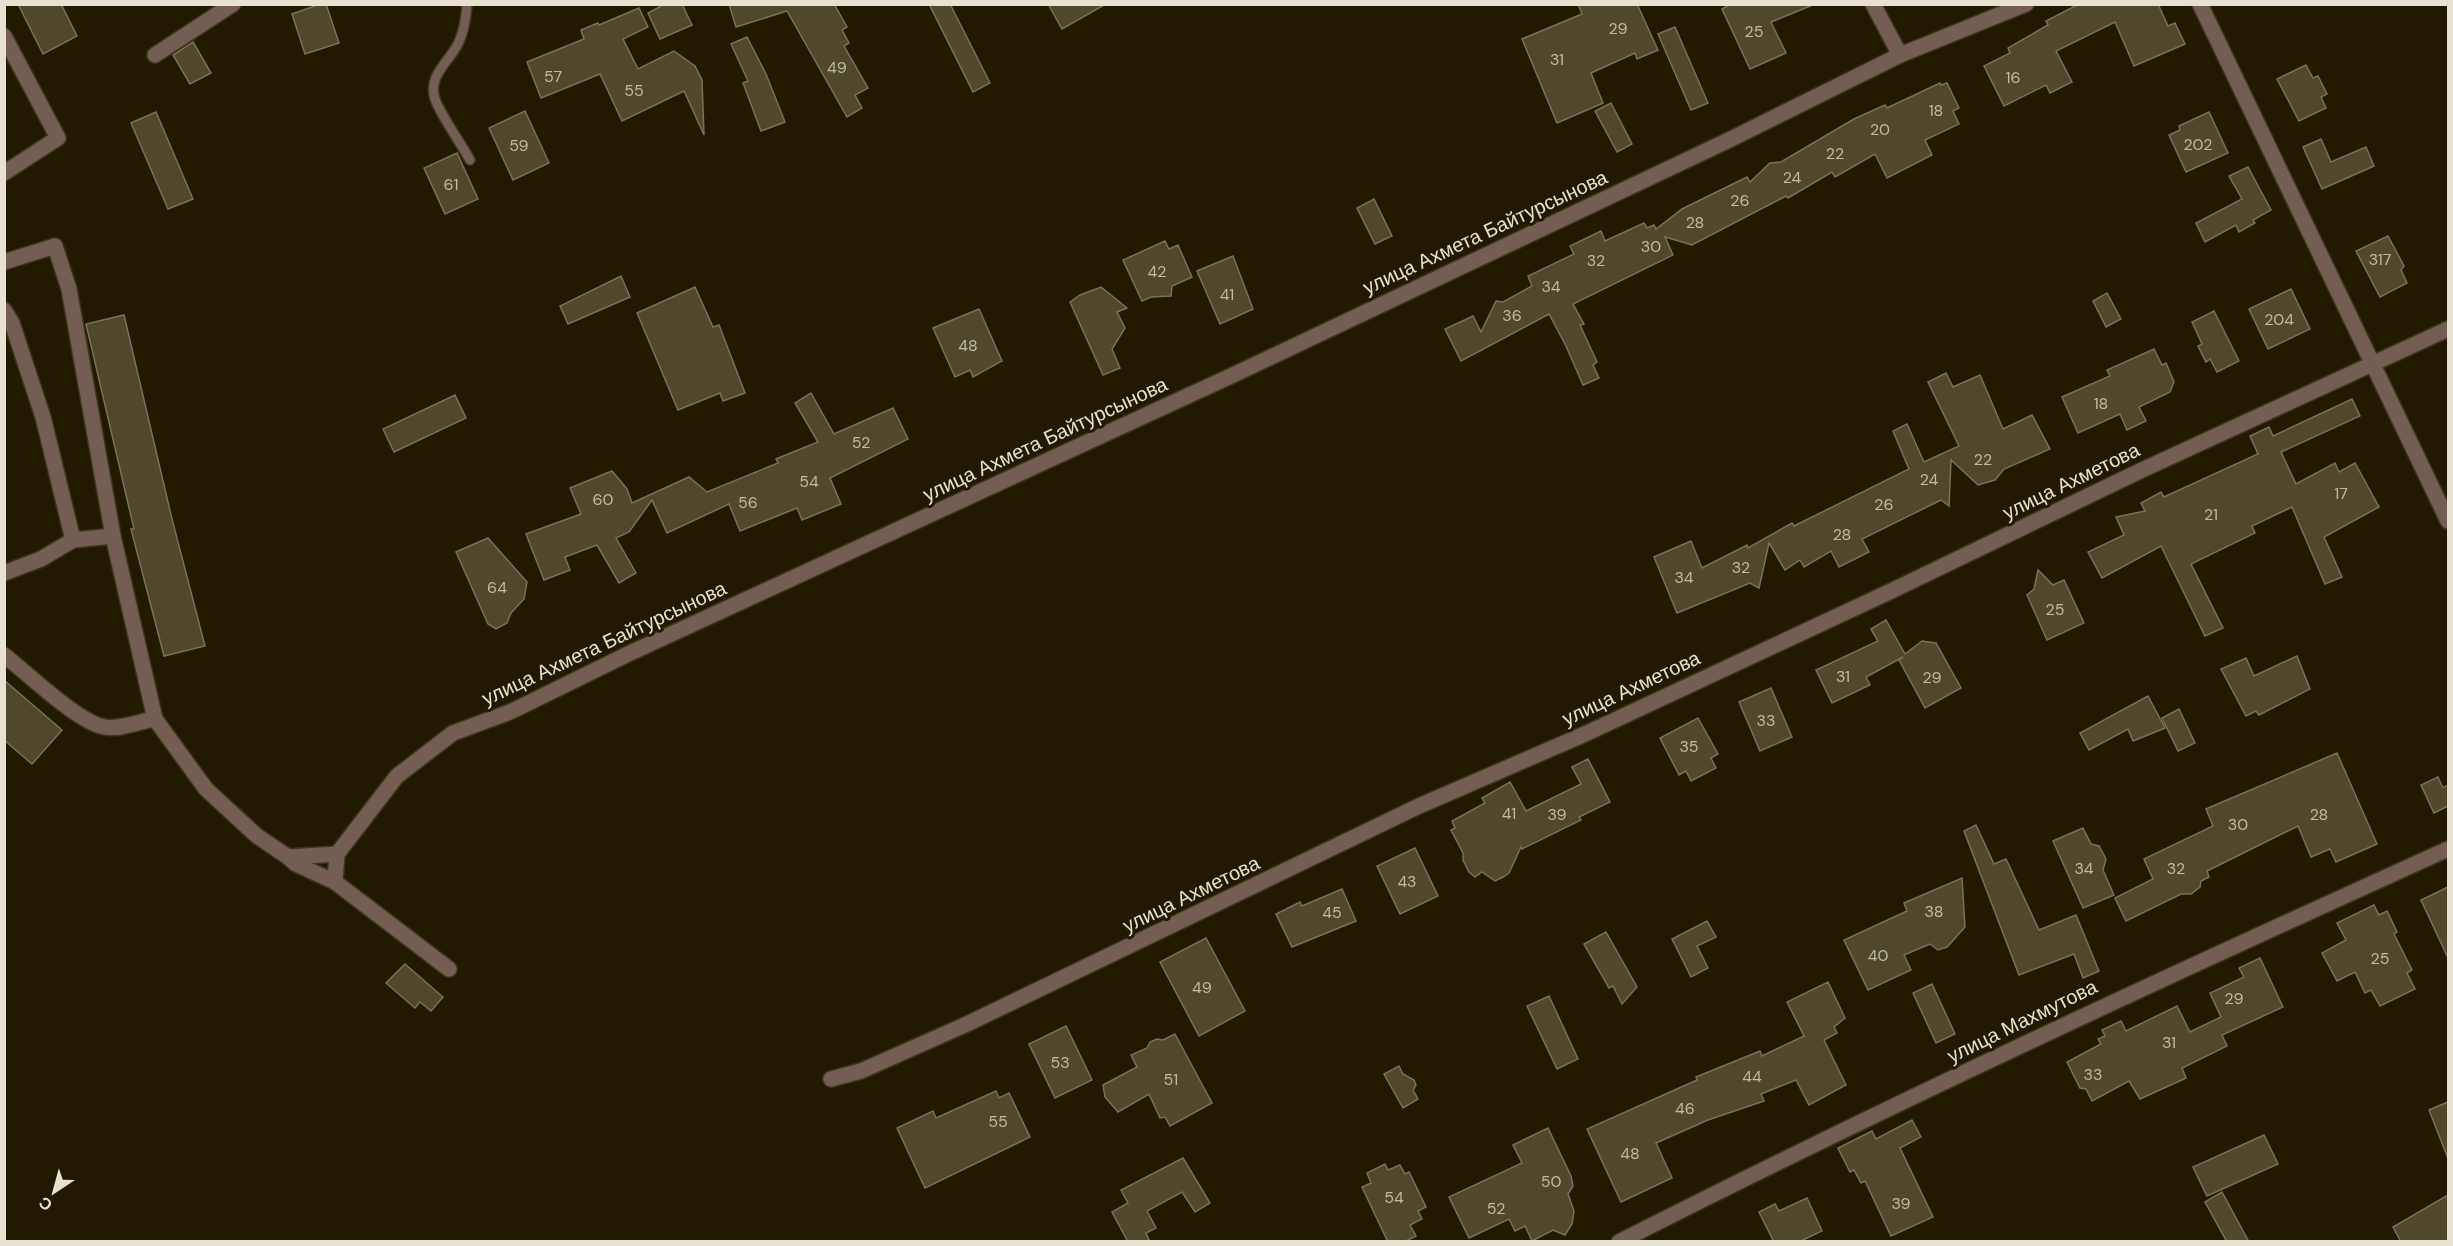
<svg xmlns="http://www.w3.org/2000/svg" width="2453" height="1246" font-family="'DM Sans',sans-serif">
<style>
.building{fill:#50482b;stroke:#7b7254;stroke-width:1.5}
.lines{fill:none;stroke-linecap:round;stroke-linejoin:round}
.lane-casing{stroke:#3d361d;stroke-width:12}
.street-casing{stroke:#3d361d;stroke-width:18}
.lane{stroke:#745e54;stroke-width:9}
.street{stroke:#745e54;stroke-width:15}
.labels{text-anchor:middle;stroke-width:6;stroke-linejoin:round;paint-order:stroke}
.number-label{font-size:16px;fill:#c0bba8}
.street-label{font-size:20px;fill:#e6e1d1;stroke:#221a00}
</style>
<rect width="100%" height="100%" fill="#221a00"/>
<!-- building -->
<g class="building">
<path d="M 18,4 L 61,4 L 77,36 L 43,54 Z"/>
<path d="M 320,4 L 326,4 L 339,43 L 305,54 L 292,14 Z"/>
<path d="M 665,4 L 682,4 L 692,25 L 660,39 L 648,13 Z"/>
<path d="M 729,4 L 834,4 L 847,27 L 842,30 L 849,43 L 844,46 L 868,88 L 855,95 L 862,108 L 847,117 L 787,11 L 736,27 Z"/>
<path d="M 929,4 L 950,4 L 990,83 L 973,92 Z"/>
<path d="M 1048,4 L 1106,4 L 1062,29 Z"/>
<path d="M 1578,4 L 1637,4 L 1658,50 L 1637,59 L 1635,53 L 1591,73 L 1603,103 L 1557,123 L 1522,39 L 1582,14 Z"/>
<path d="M 1731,4 L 1812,4 L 1813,5 L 1771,22 L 1786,53 L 1750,69 L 1722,9 Z"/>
<path d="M 2079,4 L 2158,4 L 2168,26 L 2175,23 L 2185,44 L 2134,66 L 2115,22 L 2056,51 L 2072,82 L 2050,93 L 2046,85 L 2004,106 L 1984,66 L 2010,53 L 2008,48 L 2048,25 L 2046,21 Z"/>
<path d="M 639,8 L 648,27 L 623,39 L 638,69 L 674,51 L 695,66 L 702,80 L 704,135 L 684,91 L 622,121 L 600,74 L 541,98 L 527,62 L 584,39 L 581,30 L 598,23 L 599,25 Z"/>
<path d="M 1675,27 L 1708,103 L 1691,110 L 1658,34 Z"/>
<path d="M 747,37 L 766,74 L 785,122 L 761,131 L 743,83 L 748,81 L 731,44 Z"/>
<path d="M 193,42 L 211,73 L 190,84 L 173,55 Z"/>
<path d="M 2306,65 L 2313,78 L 2318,76 L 2327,94 L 2321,97 L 2326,108 L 2299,121 L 2277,79 Z"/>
<path d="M 1940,83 L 1941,85 L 1947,83 L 1959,108 L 1953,111 L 1959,124 L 1925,140 L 1932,155 L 1887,178 L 1875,154 L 1835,177 L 1832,172 L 1788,198 L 1786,196 L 1692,245 L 1665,237 L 1673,255 L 1573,304 L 1584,324 L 1580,325 L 1597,362 L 1593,365 L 1599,378 L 1583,385 L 1566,346 L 1549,314 L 1461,361 L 1445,329 L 1473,316 L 1481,332 L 1496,301 L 1503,302 L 1532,286 L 1528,276 L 1574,254 L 1570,246 L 1601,231 L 1605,241 L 1644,223 L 1647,228 L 1654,225 L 1656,229 L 1682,209 L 1747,177 L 1750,182 L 1770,163 L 1781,162 L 1854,119 L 1885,105 L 1887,108 Z"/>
<path d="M 1611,103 L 1632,144 L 1617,152 L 1595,111 Z"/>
<path d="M 525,111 L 549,163 L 513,180 L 489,128 Z"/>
<path d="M 156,112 L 193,199 L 168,209 L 131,123 Z"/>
<path d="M 2209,112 L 2228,153 L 2186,172 L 2169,135 L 2180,130 L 2179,126 Z"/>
<path d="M 2321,139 L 2331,162 L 2366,147 L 2374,166 L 2322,189 L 2303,147 Z"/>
<path d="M 457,153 L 478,199 L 445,214 L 424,168 Z"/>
<path d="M 2248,167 L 2271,210 L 2253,220 L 2255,223 L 2239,232 L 2236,225 L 2205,242 L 2196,223 L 2242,199 L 2229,176 Z"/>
<path d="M 1374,199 L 1392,236 L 1375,244 L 1357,208 Z"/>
<path d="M 2388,236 L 2404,266 L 2401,270 L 2407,283 L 2380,297 L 2356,251 Z"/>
<path d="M 1165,241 L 1169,249 L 1178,245 L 1192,277 L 1172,286 L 1171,296 L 1151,297 L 1142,301 L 1123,260 Z"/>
<path d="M 1233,256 L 1253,309 L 1220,324 L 1197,271 Z"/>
<path d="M 621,276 L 630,297 L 568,324 L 560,306 Z"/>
<path d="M 695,287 L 713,327 L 719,325 L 745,393 L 723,401 L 720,393 L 678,410 L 637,313 Z"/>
<path d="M 1101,287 L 1127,308 L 1117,312 L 1125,328 L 1112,349 L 1120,368 L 1103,375 L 1070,302 L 1080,295 Z"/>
<path d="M 2291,289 L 2310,329 L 2268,349 L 2249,309 Z"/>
<path d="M 2107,293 L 2121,319 L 2106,327 L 2093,301 Z"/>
<path d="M 979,309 L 1002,361 L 973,377 L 970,370 L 955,377 L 933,328 Z"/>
<path d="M 2214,311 L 2239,361 L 2217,372 L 2210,359 L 2206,362 L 2198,346 L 2202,344 L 2192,322 Z"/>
<path d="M 124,315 L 172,519 L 205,646 L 164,656 L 131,529 L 134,529 L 86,324 Z"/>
<path d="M 2154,349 L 2162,365 L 2166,363 L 2174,382 L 2170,392 L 2139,407 L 2146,421 L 2127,430 L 2120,414 L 2078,433 L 2062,397 L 2110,376 L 2107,370 Z"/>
<path d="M 1946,373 L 1953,387 L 1980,375 L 2003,429 L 2032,415 L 2050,449 L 2004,469 L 1995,480 L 1978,485 L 1951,460 L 1949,506 L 1941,500 L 1862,539 L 1869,552 L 1839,567 L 1831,551 L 1804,567 L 1800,560 L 1785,570 L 1769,543 L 1759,588 L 1750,583 L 1677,613 L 1654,557 L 1691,541 L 1702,568 L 1747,545 L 1748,548 L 1792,523 L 1794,526 L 1909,469 L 1893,431 L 1907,424 L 1924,462 L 1959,446 L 1928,382 Z"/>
<path d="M 811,393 L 834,434 L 893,408 L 908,439 L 830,478 L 841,504 L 802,520 L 797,508 L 740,531 L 729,504 L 667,533 L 652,500 L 629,532 L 616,538 L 636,573 L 619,583 L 597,545 L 565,557 L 570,570 L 544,580 L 526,534 L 581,514 L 570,488 L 612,471 L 627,489 L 632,503 L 689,477 L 707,492 L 778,463 L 776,459 L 818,442 L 795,403 Z"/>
<path d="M 455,395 L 466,418 L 394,452 L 383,429 Z"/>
<path d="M 2352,399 L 2360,416 L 2281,452 L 2296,484 L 2335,463 L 2339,472 L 2355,463 L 2379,507 L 2324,537 L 2342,577 L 2325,584 L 2292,507 L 2252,526 L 2255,533 L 2191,564 L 2223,628 L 2205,636 L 2161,546 L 2102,578 L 2088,552 L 2124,535 L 2116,517 L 2145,511 L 2141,503 L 2161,492 L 2164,497 L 2258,454 L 2250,436 L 2269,427 L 2273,436 Z"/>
<path d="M 488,538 L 527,582 L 524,599 L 511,613 L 507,623 L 496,629 L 488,624 L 456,552 Z"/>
<path d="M 2038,570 L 2053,585 L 2064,580 L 2084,623 L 2047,640 L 2027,595 L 2034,589 Z"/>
<path d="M 1886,620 L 1905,654 L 1922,641 L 1936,643 L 1961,688 L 1925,708 L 1899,660 L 1903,657 L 1866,677 L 1870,685 L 1832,703 L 1816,670 L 1878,641 L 1871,629 Z"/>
<path d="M 2297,656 L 2310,689 L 2259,715 L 2256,711 L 2246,716 L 2221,669 L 2246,658 L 2254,676 Z"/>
<path d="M 4,680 L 62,730 L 32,764 L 4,740 Z"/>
<path d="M 1771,688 L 1792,737 L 1760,751 L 1739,702 Z"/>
<path d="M 2148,696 L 2165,728 L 2133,741 L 2128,729 L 2089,750 L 2080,733 Z"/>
<path d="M 2179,709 L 2195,743 L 2178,751 L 2162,718 Z"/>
<path d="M 1698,718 L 1718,754 L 1711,758 L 1716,768 L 1691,781 L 1686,771 L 1679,775 L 1660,738 Z"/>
<path d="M 2337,753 L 2377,844 L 2336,862 L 2330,849 L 2311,857 L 2298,826 L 2207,871 L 2209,877 L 2201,881 L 2200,887 L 2191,894 L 2181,894 L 2126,921 L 2115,898 L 2153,879 L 2144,859 L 2213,826 L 2206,809 Z"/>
<path d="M 1588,759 L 1610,802 L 1579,817 L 1581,820 L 1522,849 L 1521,847 L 1509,873 L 1503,877 L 1495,881 L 1482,872 L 1475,877 L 1469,872 L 1463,860 L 1463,853 L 1451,830 L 1455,828 L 1452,821 L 1485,803 L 1482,798 L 1510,782 L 1526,811 L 1581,784 L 1572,767 Z"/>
<path d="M 2438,777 L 2443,788 L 2448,785 L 2448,806 L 2434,813 L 2421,785 Z"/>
<path d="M 1976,825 L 1994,864 L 2006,859 L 2039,930 L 2076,915 L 2099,971 L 2083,978 L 2074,954 L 2019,975 L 1964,831 Z"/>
<path d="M 2083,828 L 2091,844 L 2099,846 L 2106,859 L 2103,870 L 2114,895 L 2083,908 L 2053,841 Z"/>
<path d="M 1415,848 L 1438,896 L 1400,914 L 1377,866 Z"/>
<path d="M 1962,878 L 1965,927 L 1947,947 L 1938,950 L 1930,944 L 1904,955 L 1911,970 L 1868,990 L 1844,940 L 1907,911 L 1904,903 Z"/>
<path d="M 2448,887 L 2448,958 L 2421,900 Z"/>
<path d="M 1342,889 L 1356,921 L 1292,947 L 1276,914 L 1300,902 L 1302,906 Z"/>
<path d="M 2374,905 L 2379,915 L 2387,911 L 2397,932 L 2394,934 L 2412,970 L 2407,973 L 2415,989 L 2380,1006 L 2371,990 L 2365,993 L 2355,972 L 2337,981 L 2322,953 L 2346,940 L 2337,923 Z"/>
<path d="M 1707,921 L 1716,937 L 1697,946 L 1708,968 L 1691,977 L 1672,939 Z"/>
<path d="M 1606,932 L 1637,987 L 1622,1004 L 1613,986 L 1609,988 L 1584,944 Z"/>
<path d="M 1206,938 L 1245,1011 L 1199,1036 L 1160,962 Z"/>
<path d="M 2260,958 L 2283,1007 L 2222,1035 L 2227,1046 L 2182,1068 L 2186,1078 L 2140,1099 L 2129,1081 L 2092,1101 L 2086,1089 L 2080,1088 L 2067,1062 L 2101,1044 L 2098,1039 L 2105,1036 L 2102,1030 L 2121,1021 L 2126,1031 L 2177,1006 L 2190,1032 L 2221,1017 L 2210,993 L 2244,977 L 2239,968 Z"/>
<path d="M 405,964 L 443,997 L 431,1011 L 420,1002 L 415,1008 L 386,983 Z"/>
<path d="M 1828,982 L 1845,1018 L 1834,1027 L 1837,1033 L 1824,1040 L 1846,1085 L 1809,1105 L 1796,1080 L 1761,1094 L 1764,1101 L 1708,1120 L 1656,1143 L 1672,1178 L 1621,1202 L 1587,1129 L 1697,1080 L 1696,1077 L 1760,1051 L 1762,1056 L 1804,1036 L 1787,1002 Z"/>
<path d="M 1932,984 L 1955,1034 L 1936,1043 L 1913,993 Z"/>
<path d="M 1549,996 L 1578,1059 L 1557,1069 L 1527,1006 Z"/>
<path d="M 1066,1026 L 1092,1080 L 1055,1098 L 1029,1044 Z"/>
<path d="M 1175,1034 L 1212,1103 L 1170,1126 L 1165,1117 L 1160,1118 L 1149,1094 L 1118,1112 L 1105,1097 L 1103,1085 L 1137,1067 L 1131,1055 L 1147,1048 L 1150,1042 L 1157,1039 L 1163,1040 Z"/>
<path d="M 1399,1066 L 1403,1074 L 1414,1080 L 1416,1085 L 1413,1090 L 1418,1099 L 1403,1108 L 1384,1074 Z"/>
<path d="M 996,1091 L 999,1098 L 1009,1093 L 1030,1137 L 925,1188 L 897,1128 L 933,1111 L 936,1118 Z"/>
<path d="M 2448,1102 L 2448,1155 L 2447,1156 L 2429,1110 Z"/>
<path d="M 1912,1120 L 1921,1137 L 1900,1148 L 1933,1217 L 1891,1236 L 1865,1181 L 1861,1183 L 1854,1170 L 1850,1172 L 1838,1148 L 1872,1131 L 1876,1139 Z"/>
<path d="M 1548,1128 L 1571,1176 L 1573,1186 L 1568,1194 L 1574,1211 L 1572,1224 L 1565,1235 L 1553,1230 L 1532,1241 L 1525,1226 L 1515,1231 L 1509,1219 L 1469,1238 L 1449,1197 L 1522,1163 L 1513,1145 Z"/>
<path d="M 2264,1135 L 2278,1164 L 2207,1196 L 2193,1167 Z"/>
<path d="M 1183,1158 L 1210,1203 L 1195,1212 L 1182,1192 L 1147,1211 L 1156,1228 L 1146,1233 L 1150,1242 L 1128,1242 L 1112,1212 L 1128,1203 L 1121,1190 Z"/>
<path d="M 1385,1164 L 1388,1170 L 1400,1165 L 1405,1174 L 1409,1172 L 1426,1207 L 1418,1211 L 1422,1219 L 1410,1225 L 1416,1236 L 1404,1242 L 1388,1242 L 1362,1187 L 1371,1183 L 1367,1173 Z"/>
<path d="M 2222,1192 L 2249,1242 L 2227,1242 L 2205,1202 Z"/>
<path d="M 2448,1195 L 2448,1242 L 2401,1242 L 2393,1227 Z"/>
<path d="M 1807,1198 L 1822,1231 L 1799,1242 L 1774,1242 L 1759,1212 L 1775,1204 L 1779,1211 Z"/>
</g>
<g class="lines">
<!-- lane casing -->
<g class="lane-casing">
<path id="lane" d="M 467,4 C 466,19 463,37 455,49 C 445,65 428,78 435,99 C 441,116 461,143 470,160"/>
</g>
<!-- street casing -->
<g class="street-casing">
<g id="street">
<path d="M 1873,4 L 1900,55"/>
<path d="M 2200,4 L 2448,521"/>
<path d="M 4,36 L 58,138 L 4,173"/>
<path d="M 155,55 L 233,4"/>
<path d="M 4,262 L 55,246 L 69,289 L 113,536"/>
<path d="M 4,310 L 12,323 L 43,417 L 73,540 L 41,559 L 4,573"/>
<path d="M 4,655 C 26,672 80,724 105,727 C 120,730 140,721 155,719 L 113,536 L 73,540"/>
<path d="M 155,719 L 206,789 L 257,836 L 288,857 L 337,854 L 397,776 L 453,733 L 510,712 L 628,654 L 1233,375 L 1729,140 L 1900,55 L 2026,4"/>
<path d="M 337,854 L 335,882 L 449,969"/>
<path d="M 288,857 L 296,864 L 335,882"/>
<path d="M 831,1079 L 861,1071 L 967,1024 L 1419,806 L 1585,734 L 1889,592 L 2142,470 L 2448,329"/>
<path d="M 1619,1242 C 1892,1103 2170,975 2448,849"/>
</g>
</g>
<!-- lane -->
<use href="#lane" class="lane"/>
<!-- street -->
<use href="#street" class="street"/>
</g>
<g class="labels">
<!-- number labels -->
<g class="number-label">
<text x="1618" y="34">29</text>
<text x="1754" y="37">25</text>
<text x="1557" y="65">31</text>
<text x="837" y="73">49</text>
<text x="553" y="82">57</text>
<text x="2013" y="83">16</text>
<text x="634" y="96">55</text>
<text x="1936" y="116">18</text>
<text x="1880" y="135">20</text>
<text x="2198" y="150">202</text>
<text x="519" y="151">59</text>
<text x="1835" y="159">22</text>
<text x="1792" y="183">24</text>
<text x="451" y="190">61</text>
<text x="1740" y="206">26</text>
<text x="1695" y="228">28</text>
<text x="1651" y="252">30</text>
<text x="2380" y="265">317</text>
<text x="1596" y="266">32</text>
<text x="1157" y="277">42</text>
<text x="1551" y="292">34</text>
<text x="1227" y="300">41</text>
<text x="1512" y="321">36</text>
<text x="2279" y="325">204</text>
<text x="968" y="351">48</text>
<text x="2101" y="409">18</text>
<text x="861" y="448">52</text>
<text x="1983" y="465">22</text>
<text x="1929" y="485">24</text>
<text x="809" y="487">54</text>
<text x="2341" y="499">17</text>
<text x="603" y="505">60</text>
<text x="748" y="508">56</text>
<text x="1884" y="510">26</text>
<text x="2211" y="520">21</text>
<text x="1842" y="540">28</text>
<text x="1741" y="573">32</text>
<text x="1684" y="583">34</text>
<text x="497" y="593">64</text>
<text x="2055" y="615">25</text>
<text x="1843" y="682">31</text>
<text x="1932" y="683">29</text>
<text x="1766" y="726">33</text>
<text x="1689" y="752">35</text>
<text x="1509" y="819">41</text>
<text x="1557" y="820">39</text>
<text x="2319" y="820">28</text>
<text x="2238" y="830">30</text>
<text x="2084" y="874">34</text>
<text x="2176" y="874">32</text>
<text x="1407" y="887">43</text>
<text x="1934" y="917">38</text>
<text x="1332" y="918">45</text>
<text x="1878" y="961">40</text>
<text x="2380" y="964">25</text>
<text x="1202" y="993">49</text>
<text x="2234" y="1004">29</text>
<text x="2169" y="1048">31</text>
<text x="1060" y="1068">53</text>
<text x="2093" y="1080">33</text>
<text x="1752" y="1082">44</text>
<text x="1171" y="1085">51</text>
<text x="1685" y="1114">46</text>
<text x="998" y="1127">55</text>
<text x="1630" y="1159">48</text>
<text x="1551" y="1187">50</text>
<text x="1394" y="1203">54</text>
<text x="1901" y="1209">39</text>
<text x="1496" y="1214">52</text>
</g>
<!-- street labels -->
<g class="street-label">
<text transform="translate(1485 232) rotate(-25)" y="7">улица Ахмета Байтурсынова</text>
<text transform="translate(1045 439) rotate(-25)" y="7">улица Ахмета Байтурсынова</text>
<text transform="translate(2071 481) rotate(-26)" y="7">улица Ахметова</text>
<text transform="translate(604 643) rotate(-25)" y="7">улица Ахмета Байтурсынова</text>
<text transform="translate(1631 688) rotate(-25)" y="7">улица Ахметова</text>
<text transform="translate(1191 894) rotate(-26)" y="7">улица Ахметова</text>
<text transform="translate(2022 1021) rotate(-26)" y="7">улица Махмутова</text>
</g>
</g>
<!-- border -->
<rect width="2453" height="1246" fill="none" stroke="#e6e1d1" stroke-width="12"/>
<!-- north arrow -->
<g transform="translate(54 1192) rotate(216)" stroke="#221a00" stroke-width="4.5" paint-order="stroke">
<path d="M0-4.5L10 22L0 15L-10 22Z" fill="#e6e1d1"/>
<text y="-9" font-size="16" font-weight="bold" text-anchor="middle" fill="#e6e1d1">С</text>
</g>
</svg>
